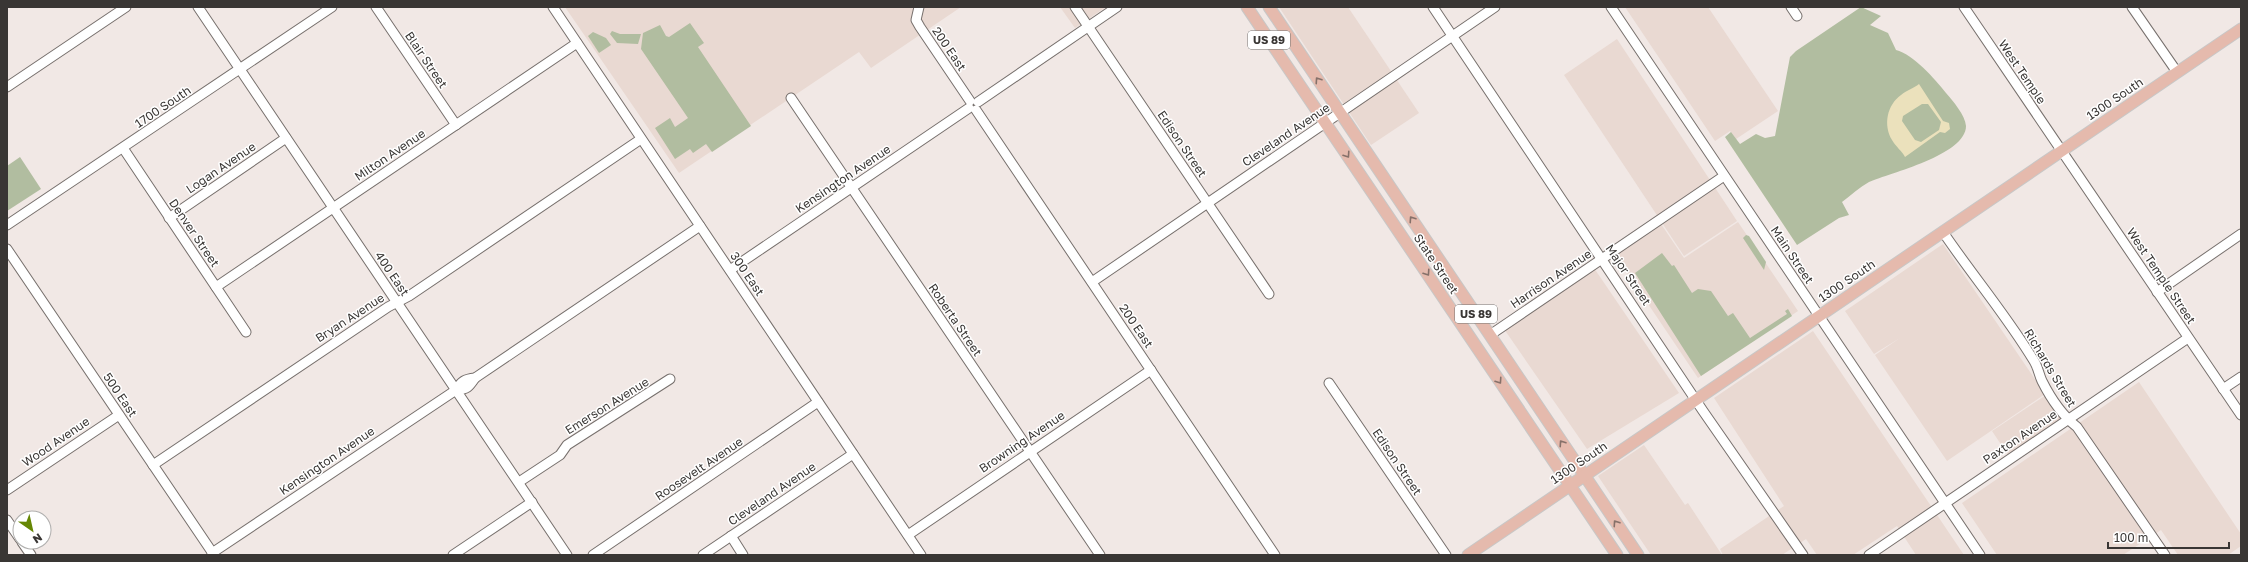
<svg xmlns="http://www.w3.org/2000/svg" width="2248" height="562" font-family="'Golos Text',sans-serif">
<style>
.built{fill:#e9d9d2}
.green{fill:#b1bda0}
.sand{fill:#ebe1bc;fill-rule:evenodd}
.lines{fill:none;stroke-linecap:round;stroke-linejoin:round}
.minor-casing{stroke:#77706d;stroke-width:11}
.major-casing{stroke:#c8c7c6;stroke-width:13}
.minor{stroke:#fff;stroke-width:9}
.major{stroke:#e5baad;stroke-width:11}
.oneway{stroke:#86716a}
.labels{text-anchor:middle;stroke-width:3;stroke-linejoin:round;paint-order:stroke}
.shield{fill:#fff;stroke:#747271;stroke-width:1}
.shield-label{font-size:11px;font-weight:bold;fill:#393634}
.street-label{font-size:12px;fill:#393634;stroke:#fff}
</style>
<rect width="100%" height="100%" fill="#f1e8e5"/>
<!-- built -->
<g class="built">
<path d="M 565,7 L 961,7 L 871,68 L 859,52 L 679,173 Z"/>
<path d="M 1060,7 L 1106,7 L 1075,28 Z"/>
<path d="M 1279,7 L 1348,7 L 1419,113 L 1371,145 Z"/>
<path d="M 1625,7 L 1708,7 L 1778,111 L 1736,139 L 1730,131 L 1715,141 Z"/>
<path d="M 1617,39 L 1737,221 L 1684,256 L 1564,75 Z"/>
<path d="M 1738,222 L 1798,311 L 1698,378 L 1615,255 L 1661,224 L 1684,258 Z"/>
<path d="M 1943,244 L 2045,394 L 1947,461 L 1875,355 L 1900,338 L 1874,354 L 1845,311 Z"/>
<path d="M 1594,268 L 1679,393 L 1587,449 L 1504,329 Z"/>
<path d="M 1813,331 L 1964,555 L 1916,555 L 1897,526 L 1853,555 L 1817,555 L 1806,539 L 1782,555 L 1723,555 L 1720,549 L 1784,506 L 1714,398 Z"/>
<path d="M 2139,382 L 2241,534 L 2241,546 L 2228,555 L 2178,555 L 2161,530 L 2123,555 L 1997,555 L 1962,503 Z"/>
<path d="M 2046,395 L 2062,418 L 2008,455 L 1992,431 Z"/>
<path d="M 1644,445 L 1685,505 L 1688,503 L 1722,555 L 1651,555 L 1598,476 Z"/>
</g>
<!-- green -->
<g class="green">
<path d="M 1861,7 L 1881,16 L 1870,25 L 1888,33 L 1896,50 C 1913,54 1935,79 1946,93 C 1953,101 1965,115 1966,126 C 1966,155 1890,173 1869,182 C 1860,187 1851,195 1842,202 L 1849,215 L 1839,218 L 1797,245 L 1725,137 L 1731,132 L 1740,144 L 1756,134 L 1765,138 L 1775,136 L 1790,57 L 1796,51 Z"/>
<path d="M 690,23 L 704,43 L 698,47 L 751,126 L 712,152 L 706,144 L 693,153 L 690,149 L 675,159 L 655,128 L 670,118 L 675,127 L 688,118 L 641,49 L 643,33 L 660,25 L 666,36 L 669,37 Z"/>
<path d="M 612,31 L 620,34 L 641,34 L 638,44 L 617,43 L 610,34 Z"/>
<path d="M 593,32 L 606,38 L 611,45 L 599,53 L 588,36 Z"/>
<path d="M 20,157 L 41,189 L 7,211 L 7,166 Z"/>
<path d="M 1746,235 L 1749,236 L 1766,262 L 1764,270 L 1743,238 Z"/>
<path d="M 1662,253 L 1672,266 L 1674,265 L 1692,293 L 1698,289 L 1711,291 L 1728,316 L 1733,313 L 1750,338 L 1787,314 L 1785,311 L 1788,309 L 1792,316 L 1701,376 L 1635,273 Z"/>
</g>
<!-- sand -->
<path class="sand" d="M 1919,84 L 1943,121 L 1949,123 L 1950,129 L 1945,133 L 1940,132 L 1905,157 C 1902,151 1896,147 1892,140 C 1883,125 1887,105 1901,95 C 1907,90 1914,88 1919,84 ZM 1922,104 L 1928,104 L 1941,122 L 1939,130 L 1921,142 L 1915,140 L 1902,121 L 1903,116 Z"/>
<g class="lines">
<!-- minor casing -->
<g class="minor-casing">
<g id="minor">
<path d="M 198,7 L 567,555"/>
<path d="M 376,7 L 456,125"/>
<path d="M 553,7 L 921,555"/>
<path d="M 919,7 L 916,20 L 920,27 L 970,101"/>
<path d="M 1075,7 L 1269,294"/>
<path d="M 1433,7 L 1703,411 L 1803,555"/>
<path d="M 1611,7 L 1980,555"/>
<path d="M 1791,7 L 1797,16"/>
<path d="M 1964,7 L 2241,415"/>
<path d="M 2132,7 L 2177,72"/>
<path d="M 7,87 L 126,7"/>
<path d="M 791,98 L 1100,555"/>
<path d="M 978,102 L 1117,7"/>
<path d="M 976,110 L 1275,555"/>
<path d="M 123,148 L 246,332"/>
<path d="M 169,218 L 286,138"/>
<path d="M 7,225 L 332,7"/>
<path d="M 1943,232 C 1972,275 2007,316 2034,361 C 2038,367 2039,375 2042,381 C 2050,397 2063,416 2077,427 L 2165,555"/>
<path d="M 7,249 L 214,555"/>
<path d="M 730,270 L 969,108"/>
<path d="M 1092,282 L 1495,7"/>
<path d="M 216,287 L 577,43"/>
<path d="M 2157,292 L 2241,234"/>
<path d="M 1490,335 L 1724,176"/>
<path d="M 1329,383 L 1446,555"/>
<path d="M 2223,389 L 2241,377"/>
<path d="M 456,390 C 467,390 469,387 475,378"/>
<path d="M 153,465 L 388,307 L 409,296 L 641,139"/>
<path d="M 519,482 L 560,455 L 567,445 L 670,379"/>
<path d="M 7,490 L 119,415"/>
<path d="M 7,520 L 20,539"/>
<path d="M 908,535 L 1151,370"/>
<path d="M 731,536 L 743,555"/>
<path d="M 22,542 L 31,555"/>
<path d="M 212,553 L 456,390 C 461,381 465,379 475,378 L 700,226"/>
<path d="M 453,555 L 532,502"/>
<path d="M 593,555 L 818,402"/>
<path d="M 703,555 L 853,454"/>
<path d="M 1869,555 L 2188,338"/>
</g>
</g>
<!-- major casing -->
<g class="major-casing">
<g id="major">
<path d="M 1247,7 L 1617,555"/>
<path d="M 1269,7 L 1638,555"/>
<path d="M 1468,555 L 2241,29"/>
</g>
</g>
<!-- minor -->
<use href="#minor" class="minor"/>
<!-- major -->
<use href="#major" class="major"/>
</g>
<!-- one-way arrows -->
<defs><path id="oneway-chevron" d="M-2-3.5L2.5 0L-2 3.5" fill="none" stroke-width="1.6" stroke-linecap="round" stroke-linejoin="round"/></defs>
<g class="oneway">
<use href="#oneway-chevron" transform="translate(1318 80) rotate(-124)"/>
<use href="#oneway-chevron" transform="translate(1347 155) rotate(56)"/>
<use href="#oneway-chevron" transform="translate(1412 219) rotate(-124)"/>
<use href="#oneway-chevron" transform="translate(1427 273) rotate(56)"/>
<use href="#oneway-chevron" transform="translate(1499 381) rotate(56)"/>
<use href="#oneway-chevron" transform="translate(1562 443) rotate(-124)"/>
<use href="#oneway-chevron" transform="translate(1616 523) rotate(-124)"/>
</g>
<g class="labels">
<!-- shield labels -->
<g class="shield">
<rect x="1248" y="31" width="42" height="18" rx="3"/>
<rect x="1455" y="305" width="42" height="18" rx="3"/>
</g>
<g class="shield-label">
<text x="1269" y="44">US 89</text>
<text x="1476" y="318">US 89</text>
</g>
<!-- street labels -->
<g class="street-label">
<text transform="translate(949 49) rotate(56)" y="4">200 East</text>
<text transform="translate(426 60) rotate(56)" y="4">Blair Street</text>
<text transform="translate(2022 72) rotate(56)" y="4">West Temple</text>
<text transform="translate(2115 99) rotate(-34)" y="4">1300 South</text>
<text transform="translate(163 107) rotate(-34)" y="4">1700 South</text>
<text transform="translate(1286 135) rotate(-34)" y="4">Cleveland Avenue</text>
<text transform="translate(1182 144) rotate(56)" y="4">Edison Street</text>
<text transform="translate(390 155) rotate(-34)" y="4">Milton Avenue</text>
<text transform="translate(221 168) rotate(-34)" y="4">Logan Avenue</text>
<text transform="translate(843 179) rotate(-34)" y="4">Kensington Avenue</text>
<text transform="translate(194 233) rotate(56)" y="4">Denver Street</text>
<text transform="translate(1792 255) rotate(56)" y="4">Main Street</text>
<text transform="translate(1436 264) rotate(56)" y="4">State Street</text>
<text transform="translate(392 274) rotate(56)" y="4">400 East</text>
<text transform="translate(747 274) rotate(56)" y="4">300 East</text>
<text transform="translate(1628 275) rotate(56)" y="4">Major Street</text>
<text transform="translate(2161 276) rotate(56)" y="4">West Temple Street</text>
<text transform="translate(1551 279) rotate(-34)" y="4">Harrison Avenue</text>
<text transform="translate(1847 281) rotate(-34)" y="4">1300 South</text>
<text transform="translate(350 318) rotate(-33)" y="4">Bryan Avenue</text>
<text transform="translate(955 320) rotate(56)" y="4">Roberta Street</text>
<text transform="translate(1136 326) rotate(56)" y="4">200 East</text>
<text transform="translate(2050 368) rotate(59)" y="4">Richards Street</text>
<text transform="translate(120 395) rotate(56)" y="4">500 East</text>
<text transform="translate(607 406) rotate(-32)" y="4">Emerson Avenue</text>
<text transform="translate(2020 437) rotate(-34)" y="4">Paxton Avenue</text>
<text transform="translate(56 442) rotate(-34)" y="4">Wood Avenue</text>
<text transform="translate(1022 442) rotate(-34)" y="4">Browning Avenue</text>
<text transform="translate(327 461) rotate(-34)" y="4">Kensington Avenue</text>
<text transform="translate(1397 462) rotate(56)" y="4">Edison Street</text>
<text transform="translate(1579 463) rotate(-34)" y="4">1300 South</text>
<text transform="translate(699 469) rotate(-34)" y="4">Roosevelt Avenue</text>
<text transform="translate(772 494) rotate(-34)" y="4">Cleveland Avenue</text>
</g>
</g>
<!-- border -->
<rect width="2248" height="562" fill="none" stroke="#393634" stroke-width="16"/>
<!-- north arrow -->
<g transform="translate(32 530) rotate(146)"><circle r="19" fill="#ffffff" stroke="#b0afae"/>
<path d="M0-3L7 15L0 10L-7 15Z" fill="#668704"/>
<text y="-6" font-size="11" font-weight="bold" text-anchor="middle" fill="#393634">N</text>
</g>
<!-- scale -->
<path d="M2108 542v6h121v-6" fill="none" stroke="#393634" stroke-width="2"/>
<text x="2114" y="542" font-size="12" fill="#393634" stroke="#ffffff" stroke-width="3" paint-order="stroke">100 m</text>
</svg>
